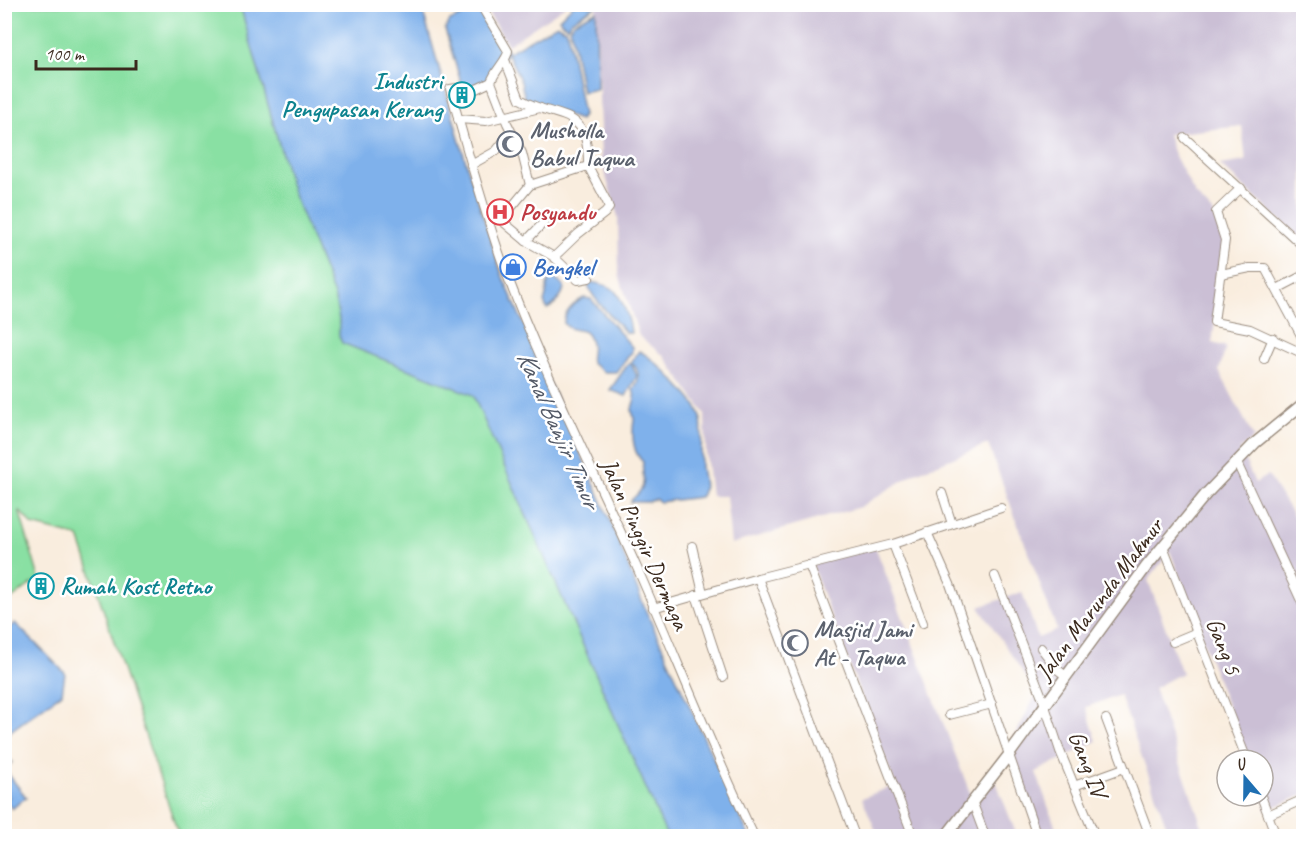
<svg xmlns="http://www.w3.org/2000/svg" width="1308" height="841" font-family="Caveat,sans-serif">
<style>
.industrial{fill:#cbbfd5}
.green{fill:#89e0a3;stroke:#628560;stroke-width:1.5}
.water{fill:#7fb1eb;stroke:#5d6e84;stroke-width:1.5}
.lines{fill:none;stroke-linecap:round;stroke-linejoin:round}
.minor-casing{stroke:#9a8c7e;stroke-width:10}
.major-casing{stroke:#9a8c7e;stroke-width:13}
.minor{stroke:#fff;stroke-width:8}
.major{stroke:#fff;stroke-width:10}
.labels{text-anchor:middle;stroke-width:5;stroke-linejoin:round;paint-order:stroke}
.culture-label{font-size:24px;font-weight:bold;fill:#0d838f;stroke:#fff;text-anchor:end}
.worship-label{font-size:24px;font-weight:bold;fill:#5b616d;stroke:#fff;text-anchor:start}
.health-label{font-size:24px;font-weight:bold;fill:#be3a42;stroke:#fff;text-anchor:start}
.shop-label{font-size:24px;font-weight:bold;fill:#366cbe;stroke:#fff;text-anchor:start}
.street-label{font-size:24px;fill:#3b2a1e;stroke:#fff}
.water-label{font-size:26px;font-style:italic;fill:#535966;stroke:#fff}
</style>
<rect width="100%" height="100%" fill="#fff"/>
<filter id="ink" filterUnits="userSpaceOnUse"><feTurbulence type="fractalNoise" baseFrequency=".0167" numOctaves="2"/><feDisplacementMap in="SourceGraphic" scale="12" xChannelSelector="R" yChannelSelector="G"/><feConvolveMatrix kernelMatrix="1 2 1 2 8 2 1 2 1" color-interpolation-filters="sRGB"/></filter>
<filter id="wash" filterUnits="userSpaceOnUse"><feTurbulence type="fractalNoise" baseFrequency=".008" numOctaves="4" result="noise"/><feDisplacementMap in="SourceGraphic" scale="24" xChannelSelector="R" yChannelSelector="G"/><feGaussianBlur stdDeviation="1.35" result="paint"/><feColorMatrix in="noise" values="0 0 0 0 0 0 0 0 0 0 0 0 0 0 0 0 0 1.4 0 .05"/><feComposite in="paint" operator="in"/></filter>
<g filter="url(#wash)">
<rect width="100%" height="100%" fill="#f9edde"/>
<!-- industrial -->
<g class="industrial">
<path d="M 483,5 L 567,5 L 508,45 Z"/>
<path d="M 596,5 L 1303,5 L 1303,242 L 1220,165 L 1246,161 L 1242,126 L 1168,134 L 1173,152 L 1195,194 L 1214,214 L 1225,240 L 1212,343 L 1226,347 L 1219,371 L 1254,438 L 1240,449 L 1255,483 L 1268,475 L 1296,520 L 1303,546 L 1303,795 L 1265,811 L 1263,760 L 1247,760 L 1170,551 L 1148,580 L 1182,673 L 1154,688 L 1204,832 L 1192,836 L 1170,836 L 1120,695 L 1086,707 L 1097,741 L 1036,772 L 1058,834 L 1052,836 L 1041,836 L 1008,749 L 1037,693 L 979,607 L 1022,592 L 1038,638 L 1057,630 L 988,444 L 913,474 L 860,507 L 731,544 L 726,496 L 711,496 L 706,453 L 705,414 L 664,356 L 639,336 L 619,275 L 618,217 L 601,160 Z"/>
<path d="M 875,546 L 972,798 L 993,774 L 1017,836 L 878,836 L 862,798 L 895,785 L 810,560 Z"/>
</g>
<!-- green -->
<path class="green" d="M 5,5 L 244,5 L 475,390 L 671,836 L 179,836 L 79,537 L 32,525 L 19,510 L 39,578 L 5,604 Z"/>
<!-- water -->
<g class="water">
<path d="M 574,4 L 594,5 L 594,7 L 571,21 L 567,27 L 559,19 Z"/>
<path d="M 240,5 L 421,5 L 470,176 L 502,275 L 609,518 L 645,609 L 749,836 L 667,836 L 473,395 L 342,343 L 339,336 L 339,319 L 334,295 L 292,190 Z"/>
<path d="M 478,8 L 508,51 L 490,80 L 472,90 L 462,86 L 445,29 L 450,21 Z"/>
<path d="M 596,11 L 597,89 L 582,92 L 570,27 L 574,22 Z"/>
<path d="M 557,24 L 567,30 L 583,115 L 580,120 L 525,99 L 521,82 L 508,54 L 509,52 Z"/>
<path d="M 551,276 L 564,286 C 564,294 555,306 547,309 L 544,302 C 548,293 545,285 551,276 Z"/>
<path d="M 590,282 C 597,283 609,285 614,290 C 623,300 630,320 631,333 L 626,333 C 617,322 589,296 588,284 Z"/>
<path d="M 584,298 L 591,299 L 632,347 L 632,352 L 616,372 L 604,372 L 591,363 C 589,356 593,350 591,343 C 585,322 576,336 564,324 C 563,313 574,303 584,298 Z"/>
<path d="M 639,351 C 654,358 694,398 700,414 C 704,427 700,451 701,466 C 702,476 707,489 700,497 L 660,502 L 656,499 L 648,502 L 630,502 C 633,497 637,496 640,491 C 647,483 641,471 643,462 C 631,451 632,433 634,419 C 634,416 632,413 632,410 C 633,400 637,401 633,390 C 640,380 641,371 631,362 Z"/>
<path d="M 631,363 L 637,376 L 626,396 L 610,390 L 628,364 Z"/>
<path d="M 15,623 L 65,673 L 62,693 L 5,735 L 5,631 Z"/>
<path d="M 4,752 L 12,762 L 5,770 L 26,797 L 12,809 L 5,800 L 9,797 L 5,791 Z"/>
</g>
</g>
<g filter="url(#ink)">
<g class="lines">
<!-- minor casing -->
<g class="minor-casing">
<g id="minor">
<path d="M 480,4 L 508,51 C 508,59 495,70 491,82 L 507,123 L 522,153 L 530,185 L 588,166 L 607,202 L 609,208 L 605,213 L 578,234 L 554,257"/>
<path d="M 505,60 L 520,99 C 559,122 589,104 588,166"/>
<path d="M 491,82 L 472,91 L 457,88 L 450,89 C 467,149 483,209 504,267 C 543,371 593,469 638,570 C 677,659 712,749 754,836"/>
<path d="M 458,119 L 486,121 L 540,108"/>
<path d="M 1185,138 L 1304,247"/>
<path d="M 471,165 L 496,151 L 511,132"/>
<path d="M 1241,188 L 1216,212 L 1225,240 L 1214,322 L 1250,329 L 1304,354"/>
<path d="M 547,219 L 526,241 L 554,257 L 578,280 L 589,278"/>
<path d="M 526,241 L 501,220 L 530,185"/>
<path d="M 1221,274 L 1250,268 L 1265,268 L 1304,341"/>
<path d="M 1277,289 L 1304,275"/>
<path d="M 1264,359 L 1273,338"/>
<path d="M 1237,463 L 1304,607"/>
<path d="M 942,493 L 952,524"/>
<path d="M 927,532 L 950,584 L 1037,836"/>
<path d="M 893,544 L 923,623"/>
<path d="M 692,546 L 703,593"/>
<path d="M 1163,546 L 1247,760"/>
<path d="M 809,565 L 913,836"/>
<path d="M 995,576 L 1041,694 L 1060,751 L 1095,836"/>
<path d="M 758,578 L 855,836"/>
<path d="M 696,595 L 723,677"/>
<path d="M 653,608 L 758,578 L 893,544 L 1001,508"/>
<path d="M 1173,642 L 1197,632"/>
<path d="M 1041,648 L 1058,670 L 1066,676"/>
<path d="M 949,715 L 992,704"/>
<path d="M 1106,719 L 1150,836"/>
<path d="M 1074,786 L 1124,768"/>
<path d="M 1261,796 L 1276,836"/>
<path d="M 972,801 L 985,836"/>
<path d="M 1268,815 L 1304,799"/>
</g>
</g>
<!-- major casing -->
<g class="major-casing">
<path id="major" d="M 946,836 L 1008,756 L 1146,567 L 1206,494 L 1255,443 L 1304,403"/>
</g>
<!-- minor -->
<use href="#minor" class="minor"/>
<!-- major -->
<use href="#major" class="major"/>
</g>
</g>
<!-- icons -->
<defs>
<g id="building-ring" transform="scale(1.35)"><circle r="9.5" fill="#fff" stroke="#0f9aa8" stroke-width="1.5"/><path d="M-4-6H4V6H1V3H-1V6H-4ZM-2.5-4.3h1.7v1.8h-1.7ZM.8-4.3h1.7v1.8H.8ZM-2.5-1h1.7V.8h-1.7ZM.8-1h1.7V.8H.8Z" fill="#0f9aa8"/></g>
<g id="mosque-ring" transform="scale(1.35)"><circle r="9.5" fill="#fff" stroke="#6b7280" stroke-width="1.5"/><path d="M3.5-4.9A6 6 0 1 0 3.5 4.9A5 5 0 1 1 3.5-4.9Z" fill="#6b7280"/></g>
<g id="hospital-ring" transform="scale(1.35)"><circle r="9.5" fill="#fff" stroke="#e0444e" stroke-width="1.5"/><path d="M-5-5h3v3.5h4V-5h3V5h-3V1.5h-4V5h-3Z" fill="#e0444e"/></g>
<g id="shop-ring" transform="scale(1.35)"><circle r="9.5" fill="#fff" stroke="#3f7fe0" stroke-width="1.5"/><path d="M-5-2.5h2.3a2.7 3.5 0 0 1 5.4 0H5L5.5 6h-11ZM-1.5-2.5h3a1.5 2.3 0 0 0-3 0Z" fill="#3f7fe0"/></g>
</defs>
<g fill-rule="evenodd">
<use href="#building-ring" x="462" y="95"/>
<use href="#mosque-ring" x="510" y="144"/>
<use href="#hospital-ring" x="500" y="212"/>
<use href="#shop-ring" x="513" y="267"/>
<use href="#building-ring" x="41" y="586"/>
<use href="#mosque-ring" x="795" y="643"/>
</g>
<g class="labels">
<!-- culture labels -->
<g class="culture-label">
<text x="442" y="89">Industri<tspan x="442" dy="28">Pengupasan Kerang</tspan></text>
<text x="60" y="594" text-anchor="start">Rumah Kost Retno</text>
</g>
<!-- worship labels -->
<g class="worship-label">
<text x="530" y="138">Musholla<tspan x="530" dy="28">Babul Taqwa</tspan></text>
<text x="814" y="637">Masjid Jami<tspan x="814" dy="28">At - Taqwa</tspan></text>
</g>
<!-- health labels -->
<g class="health-label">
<text x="520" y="220">Posyandu</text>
</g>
<!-- shop labels -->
<g class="shop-label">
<text x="532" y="275">Bengkel</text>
</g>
<!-- street labels -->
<g class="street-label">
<text transform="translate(645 544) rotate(66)" y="8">Jalan Pinggir Dermaga</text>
<text transform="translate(1099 599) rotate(-53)" y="8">Jalan Marunda Makmur</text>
<text transform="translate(1224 646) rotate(69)" y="8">Gang 5</text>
<text transform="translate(1088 764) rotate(69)" y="8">Gang IV</text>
</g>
<!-- water labels -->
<g class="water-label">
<text transform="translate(559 429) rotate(66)" y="9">Kanal Banjir Timur</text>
</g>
</g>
<!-- margin -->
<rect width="1308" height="841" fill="none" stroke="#fff" stroke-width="24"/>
<!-- north arrow -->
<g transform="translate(1245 778) rotate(340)"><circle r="28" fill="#ffffff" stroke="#b1aaa5" stroke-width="1.5"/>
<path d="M0-4.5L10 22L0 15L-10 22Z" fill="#1f6fb2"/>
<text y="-9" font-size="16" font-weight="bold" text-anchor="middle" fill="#3b2a1e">U</text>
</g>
<!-- scale -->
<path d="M36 60v9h100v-9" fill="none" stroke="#3b2a1e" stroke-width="3"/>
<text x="45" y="60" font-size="18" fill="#3b2a1e" stroke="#ffffff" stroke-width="4.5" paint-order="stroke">100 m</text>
</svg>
